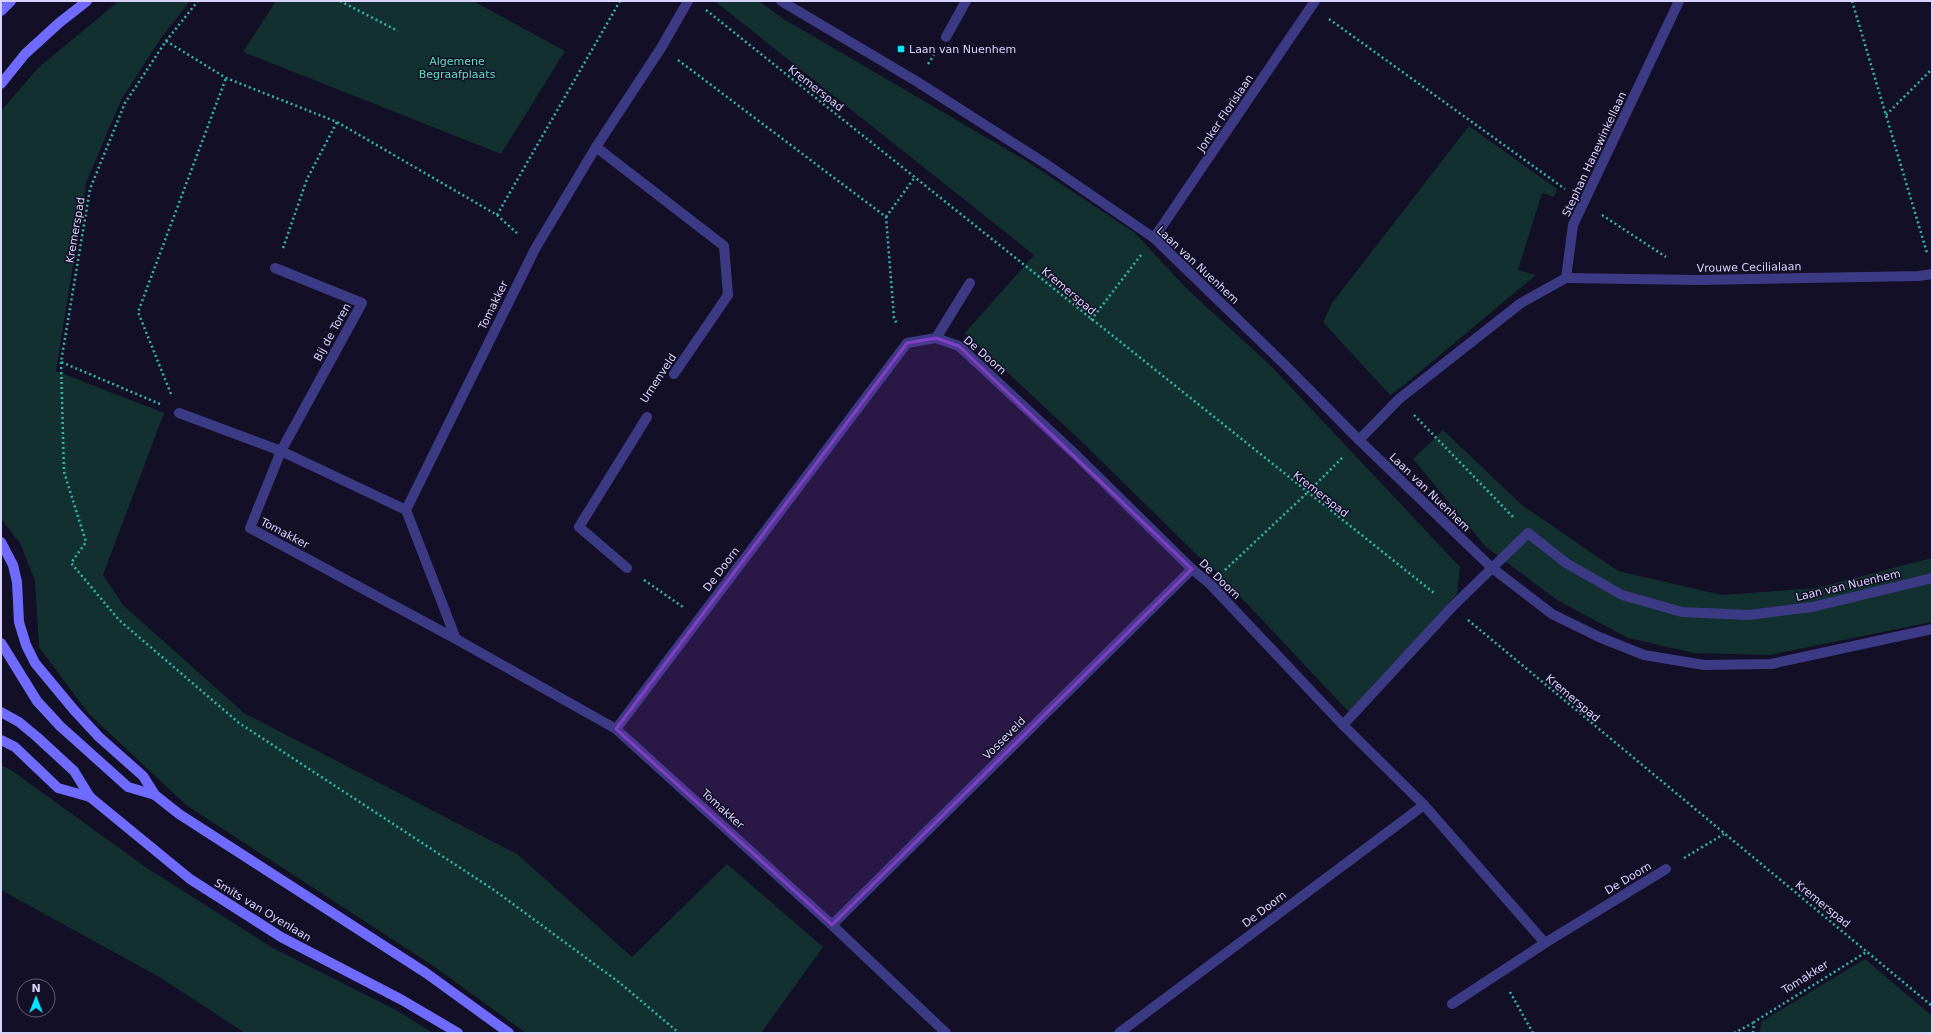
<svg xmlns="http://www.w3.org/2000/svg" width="1933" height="1034" font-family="'DejaVu Sans',sans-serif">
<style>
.green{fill:#12302f}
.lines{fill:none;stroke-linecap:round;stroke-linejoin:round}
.path{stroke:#2fb8b0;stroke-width:2.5;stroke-dasharray:2 3;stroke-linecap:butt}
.service{stroke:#3d3a85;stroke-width:10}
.minor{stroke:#3d3a85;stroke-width:10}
.tertiary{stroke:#3d3a85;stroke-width:10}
.secondary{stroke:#6f6bff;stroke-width:10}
.marked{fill:#843dc5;fill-opacity:0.2;stroke:#843dc5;stroke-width:3;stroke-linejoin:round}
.poi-dot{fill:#00e5ff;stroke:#130f26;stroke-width:1.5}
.labels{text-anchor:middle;stroke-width:3;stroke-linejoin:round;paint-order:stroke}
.poi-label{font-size:11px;fill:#d9d4ff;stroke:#130f26;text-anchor:start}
.park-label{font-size:11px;fill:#5fe0c0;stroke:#130f26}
.street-label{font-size:11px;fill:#d9d4ff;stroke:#130f26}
</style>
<rect width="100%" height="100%" fill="#130f26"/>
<!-- green -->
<g class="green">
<path d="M 119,1 L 190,1 L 161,38 L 121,100 L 86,183 L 56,371 L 164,413 L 103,575 L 123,605 L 244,713 L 517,854 L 632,957 L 727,864 L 823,947 L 761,1033 L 526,1033 L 432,965 L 186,805 L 88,713 L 39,647 L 35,581 L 20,543 L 1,519 L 1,111 L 38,68 Z"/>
<path d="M 276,1 L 473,1 L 565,51 L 501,154 L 243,52 Z"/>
<path d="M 718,1 L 759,1 L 782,18 L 1025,160 L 1135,233 L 1186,288 L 1270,365 L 1460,567 L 1457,594 L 1349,712 L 1216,571 L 1197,555 L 1080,440 L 965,333 L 1034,255 L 717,3 Z"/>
<path d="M 1469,126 L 1557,189 L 1554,197 L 1542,193 L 1518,270 L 1536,275 L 1404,385 L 1390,395 L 1323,322 L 1332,303 Z"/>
<path d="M 1443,430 L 1522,505 L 1618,571 L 1722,595 L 1816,588 L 1932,558 L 1932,622 L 1770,655 L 1694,653 L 1628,638 L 1557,600 L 1486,547 L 1413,459 Z"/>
<path d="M 1,765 L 11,770 L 144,866 L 273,948 L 396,1010 L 433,1033 L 245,1033 L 161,978 L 1,890 Z"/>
<path d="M 1865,959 L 1932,1016 L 1932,1033 L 1760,1033 L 1761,1022 Z"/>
</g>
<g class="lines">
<!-- path -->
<g class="path">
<path d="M 340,1 L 398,31"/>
<path d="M 1852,1 L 1927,253"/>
<path d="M 706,10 L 1434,593"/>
<path d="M 1329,19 L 1565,189"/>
<path d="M 166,41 L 226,78 L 337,122 L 497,215 L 519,235"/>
<path d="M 678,60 L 886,217 L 894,318 L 897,324"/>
<path d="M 928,64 L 934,55"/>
<path d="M 1886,115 L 1932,69"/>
<path d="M 497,215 L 620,1"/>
<path d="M 1602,215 L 1666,257"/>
<path d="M 886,217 L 915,177"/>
<path d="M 283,248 L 307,179 L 337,122"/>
<path d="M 1091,320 L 1141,255"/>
<path d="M 61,362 L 64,472 L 86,542 L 71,563 L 119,620 L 239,723 L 494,890 L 620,983 L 679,1033"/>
<path d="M 171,394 L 138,312 L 226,78"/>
<path d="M 160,404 L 61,362 L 90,189 L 125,103 L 166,41 L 198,1"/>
<path d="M 1414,415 L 1514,518"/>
<path d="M 1225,570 L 1307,493 L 1344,456"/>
<path d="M 644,580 L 683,607"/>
<path d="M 1468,620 L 1932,1006"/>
<path d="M 1684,858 L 1724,834"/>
<path d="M 1510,992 L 1533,1033"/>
<path d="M 1734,1033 L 1753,1023"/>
<path d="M 1753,1033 L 1754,1022 L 1868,951"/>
</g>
<!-- service -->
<path class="service" d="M 936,338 L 970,283"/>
<!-- minor -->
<g class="minor">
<path d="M 946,37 L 966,1"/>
<path d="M 596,147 L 724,246 L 728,295 L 674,374"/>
<path d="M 1154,238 L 1315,1"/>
<path d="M 275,268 L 362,303 L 281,451 L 406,510"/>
<path d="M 1566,278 L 1700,280 L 1919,276 L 1932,274"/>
<path d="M 179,413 L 281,451 L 250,528 L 456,639 L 616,729 L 832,925 L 946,1033"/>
<path d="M 1359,440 L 1399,399 L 1521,303 L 1566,278 L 1573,225 L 1679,1"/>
<path d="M 627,568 L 579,527 L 647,417"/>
<path d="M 456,639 L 406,510 L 535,249 L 596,147 L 661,48 L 688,1"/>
<path d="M 1343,725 L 1452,607 L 1528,533 L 1566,563 L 1622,595 L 1682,612 L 1749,615 L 1812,607 L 1932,578"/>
<path d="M 616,729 L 907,343 L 936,338 L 959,346 L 1075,454 L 1192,569 L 1210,584 L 1343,725 L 1424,805 L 1545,943"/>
<path d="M 832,925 L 1192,569"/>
<path d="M 1452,1004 L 1545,943 L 1666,869"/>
<path d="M 1119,1033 L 1424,805"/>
</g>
<!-- tertiary -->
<path class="tertiary" d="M 781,1 L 916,81 L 1046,164 L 1154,238 L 1284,364 L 1359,440 L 1492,568 L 1552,614 L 1599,637 L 1644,655 L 1704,665 L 1771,664 L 1932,629"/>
<!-- secondary -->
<g class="secondary">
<path d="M 1,11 L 11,1"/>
<path d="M 1,84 L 25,54 L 59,23 L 87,1"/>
<path d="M 1,542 L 13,565 L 17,582 L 19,622 L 26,645 L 35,663 L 74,710 L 99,737 L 143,776 L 155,795 L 179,814 L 426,973 L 509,1033"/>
<path d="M 1,643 L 37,701 L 60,726 L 128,787 L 155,795"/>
<path d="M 1,712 L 19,722 L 37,737 L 74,771 L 90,797 L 190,879 L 281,937 L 402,1000 L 458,1033"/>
<path d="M 1,740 L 15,747 L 58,788 L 90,797"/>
</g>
</g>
<!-- marked area -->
<path class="marked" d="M 936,338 L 959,346 L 1192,569 L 832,925 L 616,729 L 907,343 Z"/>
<!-- markers -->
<rect class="poi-dot" x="897" y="45" width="8" height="8" rx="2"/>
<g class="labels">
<!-- poi labels -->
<g class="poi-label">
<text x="909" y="53">Laan van Nuenhem</text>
</g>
<!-- park labels -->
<g class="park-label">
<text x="457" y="65">Algemene<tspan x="457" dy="13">Begraafplaats</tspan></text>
</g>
<!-- street labels -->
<g class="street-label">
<text transform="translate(816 88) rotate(38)" y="4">Kremerspad</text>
<text transform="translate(1225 113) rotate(-56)" y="4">Jonker Florislaan</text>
<text transform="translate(1594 154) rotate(-65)" y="4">Stephan Hanewinkellaan</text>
<text transform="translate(75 230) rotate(-80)" y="4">Kremerspad</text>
<text transform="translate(1198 265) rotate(43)" y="4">Laan van Nuenhem</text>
<text transform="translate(1749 267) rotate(-1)" y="4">Vrouwe Cecilialaan</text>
<text transform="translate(1069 291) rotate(40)" y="4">Kremerspad</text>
<text transform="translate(493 305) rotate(-64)" y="4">Tomakker</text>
<text transform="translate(332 332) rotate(-61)" y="4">Bij de Toren</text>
<text transform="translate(985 355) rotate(41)" y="4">De Doorn</text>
<text transform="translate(658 378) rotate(-57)" y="4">Urnenveld</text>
<text transform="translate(1430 492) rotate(44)" y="4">Laan van Nuenhem</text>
<text transform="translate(1321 494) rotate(38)" y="4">Kremerspad</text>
<text transform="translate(285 533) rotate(28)" y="4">Tomakker</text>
<text transform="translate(721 569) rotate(-53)" y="4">De Doorn</text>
<text transform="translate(1220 579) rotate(44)" y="4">De Doorn</text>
<text transform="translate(1848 585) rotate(-13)" y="4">Laan van Nuenhem</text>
<text transform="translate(1573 698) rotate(40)" y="4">Kremerspad</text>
<text transform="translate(1004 738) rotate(-45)" y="4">Vosseveld</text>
<text transform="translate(723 809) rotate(42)" y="4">Tomakker</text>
<text transform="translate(1628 878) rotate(-31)" y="4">De Doorn</text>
<text transform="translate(1823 904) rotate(39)" y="4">Kremerspad</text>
<text transform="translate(1264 909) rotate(-37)" y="4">De Doorn</text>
<text transform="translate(263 910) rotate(31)" y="4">Smits van Oyenlaan</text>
<text transform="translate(1805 977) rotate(-32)" y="4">Tomakker</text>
</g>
</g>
<!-- border -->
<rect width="1933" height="1034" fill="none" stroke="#d9d4ff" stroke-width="4"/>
<!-- north arrow -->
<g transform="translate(36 998)"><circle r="19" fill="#130f26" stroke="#625e7d"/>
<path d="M0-3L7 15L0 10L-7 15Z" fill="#00e5ff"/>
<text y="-6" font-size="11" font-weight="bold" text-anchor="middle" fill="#d9d4ff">N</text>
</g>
</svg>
